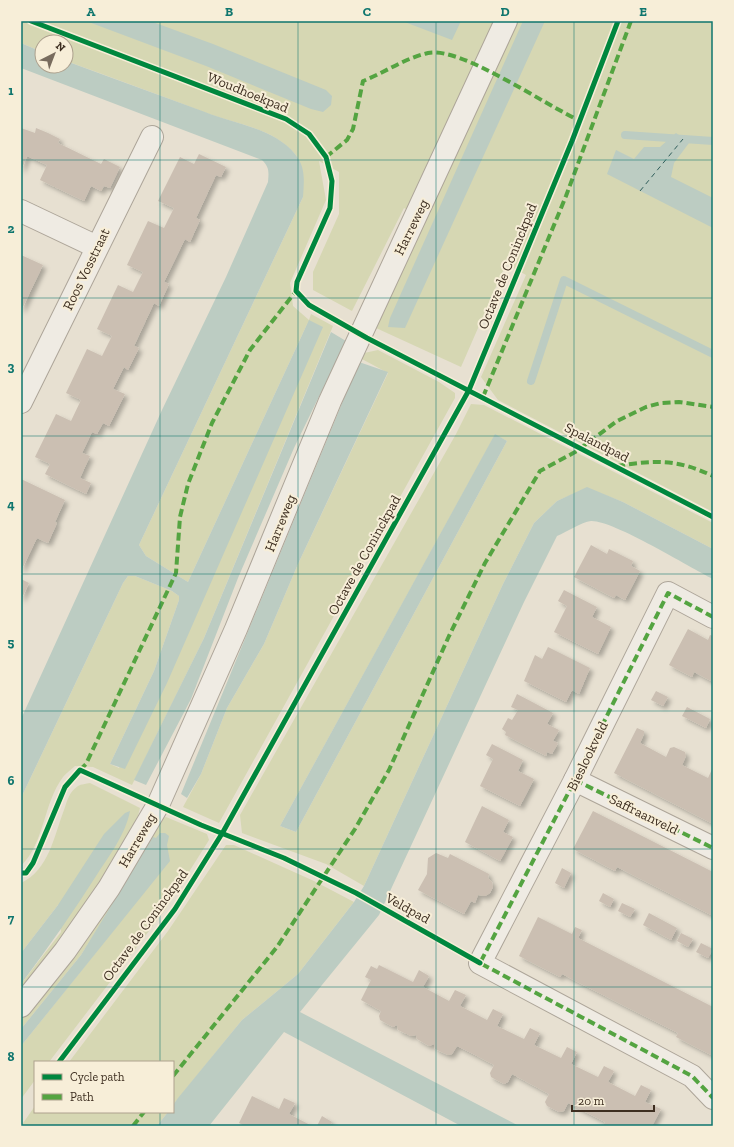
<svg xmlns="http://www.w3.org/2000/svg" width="734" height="1147" font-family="'Zilla Slab',serif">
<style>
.green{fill:#d6d7b3;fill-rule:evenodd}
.water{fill:#bcccc2}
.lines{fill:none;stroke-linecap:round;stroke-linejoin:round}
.stream{stroke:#bcccc2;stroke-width:8}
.ferry{stroke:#2f5d5a;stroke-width:1;stroke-dasharray:5 4;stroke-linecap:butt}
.building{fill:#cbbfb2;filter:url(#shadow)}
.minor-casing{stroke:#ada599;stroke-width:24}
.minor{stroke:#efebe3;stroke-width:22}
.quiet{stroke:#54a441;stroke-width:4;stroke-dasharray:8 4;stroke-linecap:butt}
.cycleway-casing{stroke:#f7eed8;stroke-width:8}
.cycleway{stroke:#00873e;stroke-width:5}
.grid{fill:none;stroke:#0f766e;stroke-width:1;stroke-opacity:0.55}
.labels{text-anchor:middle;stroke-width:4;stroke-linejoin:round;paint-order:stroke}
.street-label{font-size:14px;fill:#3d2e20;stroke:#f7eed8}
.neatline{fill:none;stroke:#0f766e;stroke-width:1.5}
.grid-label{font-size:13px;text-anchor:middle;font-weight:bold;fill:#0f766e}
</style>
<defs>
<filter id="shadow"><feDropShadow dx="3.5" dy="3.5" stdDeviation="2" flood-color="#0004"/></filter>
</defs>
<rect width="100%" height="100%" fill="#e7e0d1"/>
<!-- green -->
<g class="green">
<path d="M 21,21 L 713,21 L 713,512 L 498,400 L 481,377 L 526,275 L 506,264 L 461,367 L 376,328 L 424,219 L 404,208 L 352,311 L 313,290 L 313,272 L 339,214 L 339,172 L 319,161 L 326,200 L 290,283 L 293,306 L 309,320 L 311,314 L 333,326 L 204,638 L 132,785 L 93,767 L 75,766 C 71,770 66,773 63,777 C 43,804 45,842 21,866 L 21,798 L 123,583 L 128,576 L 135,576 L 172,591 L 179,596 L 179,600 L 154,671 L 110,764 L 119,768 L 309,320 L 188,582 L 146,556 L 139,545 L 303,197 C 302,183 305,164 294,153 C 273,129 238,124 209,114 C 162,96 114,78 66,61 L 66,42 L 42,42 L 42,52 L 21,43 Z"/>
<path d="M 378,350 L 439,382 L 455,393 L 455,398 L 219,823 L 183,807 L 201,774 L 227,708 L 264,644 L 298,564 L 388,373 L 360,358 L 364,353 Z"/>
<path d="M 471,404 L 484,405 L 713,523 L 713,549 L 623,502 L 587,488 L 557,501 L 534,523 L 503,584 L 364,886 L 326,864 L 242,833 L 240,815 L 456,434 ZM 495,435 L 507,441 L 296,832 L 280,826 Z"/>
<path d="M 90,783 L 140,808 L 135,827 L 90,903 L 21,992 L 21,984 L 61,932 L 58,905 L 21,953 L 21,883 C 49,870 54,836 64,810 C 67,801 69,792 78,786 C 81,784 86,784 90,783 Z"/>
<path d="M 166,817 L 207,834 L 209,840 L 165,910 L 49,1062 L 35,1062 L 35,1080 L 21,1099 L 21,1046 L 169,861 L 107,914 L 81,955 L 21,1029 L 21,1017 L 44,990 L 159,820 Z"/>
<path d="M 226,845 L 234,845 L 314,881 L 354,902 L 298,974 L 242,1020 L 173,1105 L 173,1062 L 69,1062 L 168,931 Z"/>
<path d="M 35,1106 L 35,1112 L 168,1112 L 157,1126 L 21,1126 Z"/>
</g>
<!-- water -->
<g class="water">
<path d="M 86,21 L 150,21 L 213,44 L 326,90 L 332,96 L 331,105 L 323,112 L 311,109 L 206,66 Z"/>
<path d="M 402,21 L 461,21 L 452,40 Z"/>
<path d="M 523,21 L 545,21 L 405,328 L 388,327 L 390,318 Z"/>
<path d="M 21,43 L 42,52 L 42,66 L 66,66 L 66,61 C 112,78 159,95 205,112 C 233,123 275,129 295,154 C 306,167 304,181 303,197 L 139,545 L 146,556 L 188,582 L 309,320 L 323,327 L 167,683 L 125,769 L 110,764 L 154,671 L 179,600 L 179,596 L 172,591 L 135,576 L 128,576 L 123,583 L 21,798 L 21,719 L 162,410 L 226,277 L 268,182 C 269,171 269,167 262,160 L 21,68 Z"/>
<path d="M 676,133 L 689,143 L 674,163 L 671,177 L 713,198 L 713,228 L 607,174 L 616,150 L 634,159 L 644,147 L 660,147 Z"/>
<path d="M 331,332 L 346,341 L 294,448 L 238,578 L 191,699 L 146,785 L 134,780 L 204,638 Z"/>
<path d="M 359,362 L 388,372 L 298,564 L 264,644 L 227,708 L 201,774 L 187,798 L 181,794 Z"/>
<path d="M 495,434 L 507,441 L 296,832 L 280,826 Z"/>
<path d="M 587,487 L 623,502 L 713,549 L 713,579 C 689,567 613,520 591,521 C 581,522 567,532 557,536 L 524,602 L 379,915 L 300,1012 L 519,1126 L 461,1126 L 284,1032 L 209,1126 L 157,1126 L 168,1112 L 173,1112 L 173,1105 L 178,1098 L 242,1020 L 298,974 L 354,902 L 364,886 L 503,584 L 534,523 L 557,501 Z"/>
<path d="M 130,811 C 126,833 110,855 98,873 C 74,911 48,948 21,984 L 21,953 L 58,905 L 104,834 L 125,813 Z"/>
<path d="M 160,833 L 165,833 L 169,836 L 167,845 L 170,861 L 21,1046 L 21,1029 L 81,955 L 153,837 L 156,838 Z"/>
</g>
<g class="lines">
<!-- stream -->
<g class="stream">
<path d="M 625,135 L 713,141"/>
<path d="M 531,381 L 564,280 L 713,354"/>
</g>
<!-- ferry -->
<path class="ferry" d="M 640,191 L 683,139"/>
</g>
<!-- building -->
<g class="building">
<path d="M 21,128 L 35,133 L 36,128 L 48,133 L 60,139 L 58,143 L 101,164 L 104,159 L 120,167 L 110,188 L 104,186 L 101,191 L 91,186 L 84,201 L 40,180 L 47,165 L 27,156 L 21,171 Z"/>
<path d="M 199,154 L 226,167 L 221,177 L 216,175 L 196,218 L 200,220 L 190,242 L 185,239 L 164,282 L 169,284 L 159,306 L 154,303 L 134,346 L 139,348 L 128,370 L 124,367 L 113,389 L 125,394 L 109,426 L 103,423 L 97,434 L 92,432 L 82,453 L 90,456 L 80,478 L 91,483 L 86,494 L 45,474 L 50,464 L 35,457 L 56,414 L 71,421 L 81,400 L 66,393 L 87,349 L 102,356 L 112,336 L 97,329 L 118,285 L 133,292 L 143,272 L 127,265 L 148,221 L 164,228 L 174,208 L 158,201 L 180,157 L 194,164 Z"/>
<path d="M 21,255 L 43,265 L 21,311 Z"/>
<path d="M 21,479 L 65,500 L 55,522 L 57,523 L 48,543 L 37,538 L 21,571 Z"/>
<path d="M 591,545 L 607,554 L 609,549 L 633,561 L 631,566 L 640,571 L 625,600 L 616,595 L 614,598 L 574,577 Z"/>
<path d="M 21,579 L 29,583 L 21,600 Z"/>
<path d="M 564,590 L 597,607 L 592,617 L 611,627 L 598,654 L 554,632 L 567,606 L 558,601 Z"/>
<path d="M 688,629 L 708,640 L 710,635 L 713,636 L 713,682 L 694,672 L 692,677 L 669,665 Z"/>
<path d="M 548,647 L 590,668 L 579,694 L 572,690 L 566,702 L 524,681 L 535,655 L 542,659 Z"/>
<path d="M 656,691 L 668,697 L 663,706 L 651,700 Z"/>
<path d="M 517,694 L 553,713 L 547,724 L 559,730 L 553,741 L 558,743 L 552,754 L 547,752 L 546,756 L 505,735 L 506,732 L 502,729 L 508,718 L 512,720 L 518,710 L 511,707 Z"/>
<path d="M 687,707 L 710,719 L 706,728 L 682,716 Z"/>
<path d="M 637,728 L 644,731 L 644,734 L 640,743 L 666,757 L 670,748 L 674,747 L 685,752 L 686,756 L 682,765 L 708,778 L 713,767 L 713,824 L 614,773 Z"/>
<path d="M 492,744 L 523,760 L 518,771 L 534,779 L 520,806 L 480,786 L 493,759 L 486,755 Z"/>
<path d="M 482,806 L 509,820 L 503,832 L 513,837 L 500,861 L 465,842 Z"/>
<path d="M 593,811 L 713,872 L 713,916 L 617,867 L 615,871 L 573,849 Z"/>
<path d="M 436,853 L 448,858 L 450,854 L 489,874 L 488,878 L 492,882 L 493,887 L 490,893 L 485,896 L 478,895 L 475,903 L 471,901 L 464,914 L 418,890 L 427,874 L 428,858 Z"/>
<path d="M 562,868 L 571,873 L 564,888 L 555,883 Z"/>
<path d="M 603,893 L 614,899 L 610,907 L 599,901 Z"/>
<path d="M 622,903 L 635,909 L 630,917 L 618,911 Z"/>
<path d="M 649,913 L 677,928 L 671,940 L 643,925 Z"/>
<path d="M 538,917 L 572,934 L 575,927 L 582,930 L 578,938 L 713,1007 L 713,1056 L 676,1037 L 678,1033 L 640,1014 L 562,974 L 560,977 L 519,956 Z"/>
<path d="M 681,933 L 693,939 L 688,947 L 677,941 Z"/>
<path d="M 701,943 L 713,949 L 708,958 L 696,952 Z"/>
<path d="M 379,965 L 413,982 L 419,970 L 429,976 L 423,987 L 449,1001 L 455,990 L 466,995 L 460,1006 L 487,1020 L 493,1009 L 503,1014 L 497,1026 L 524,1039 L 530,1028 L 540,1033 L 534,1045 L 561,1058 L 567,1047 L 577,1052 L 571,1064 L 598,1077 L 604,1066 L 614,1071 L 608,1082 L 635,1096 L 641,1085 L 651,1090 L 645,1102 L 661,1109 L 652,1126 L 603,1126 L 605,1122 L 568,1103 L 564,1111 L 559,1112 L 547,1106 L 545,1102 L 549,1094 L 512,1074 L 508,1082 L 504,1084 L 491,1077 L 490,1073 L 494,1065 L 475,1055 L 457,1046 L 452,1054 L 448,1055 L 435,1049 L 434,1044 L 429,1046 L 417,1039 L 416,1035 L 411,1036 L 398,1030 L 397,1025 L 393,1027 L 380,1020 L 379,1016 L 381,1011 L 361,1000 L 371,980 L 365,977 L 371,966 L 377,969 Z"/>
<path d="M 252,1096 L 279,1109 L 284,1098 L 295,1103 L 289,1114 L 312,1126 L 245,1126 L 239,1123 Z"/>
<path d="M 322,1116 L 332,1122 L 330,1126 L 317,1126 Z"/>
</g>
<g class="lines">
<!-- minor casing -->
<g class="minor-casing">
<g id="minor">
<path d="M 21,211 L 97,247"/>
<path d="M 21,402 L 152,137"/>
<path d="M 713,617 L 668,593 L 575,780 L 480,963 L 692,1076 L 713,1098"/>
<path d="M 575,780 L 713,848"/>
<path d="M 21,1006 L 65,951 L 109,888 L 158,805 L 236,629 L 330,401 L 506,21"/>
</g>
</g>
<!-- minor -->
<use href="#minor" class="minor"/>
<!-- quiet -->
<g class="quiet">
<path d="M 326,157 L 347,140 L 353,129 L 363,81 C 384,73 405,58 428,53 C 462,46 547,107 583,122"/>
<path d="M 483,397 L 566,196 L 631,21"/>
<path d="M 617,466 C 656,460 677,459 713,476"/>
<path d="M 713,617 L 668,593 L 575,780 L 480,963 L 692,1076 L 713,1098"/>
<path d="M 80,770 L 86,764 L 176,573 L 180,517 L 188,484 L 212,423 L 250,350 L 296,291"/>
<path d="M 575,780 L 713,848"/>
<path d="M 173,1076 L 277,947 L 355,829 L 389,770 L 449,636 L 485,563 L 540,471 L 577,451 L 617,421 L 646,407 L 661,403 L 679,402 L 713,407"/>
<path d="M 133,1126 L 144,1112"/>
</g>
<!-- cycleway casing -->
<g class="cycleway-casing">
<g id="cycleway">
<path d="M 31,21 L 286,119 L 309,134 L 326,157 L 332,181 L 330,208 L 297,282 L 296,291 L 309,305 L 367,338 L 713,517"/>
<path d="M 21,873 L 26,873 L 33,863 L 65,787 L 80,770 L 201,825 L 284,858 L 356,893 L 480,963"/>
<path d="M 59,1062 L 175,909 L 223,832 L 469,390 L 572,141 L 618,21"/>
</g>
</g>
<!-- cycleway -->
<use href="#cycleway" class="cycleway"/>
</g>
<!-- grid -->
<path class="grid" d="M 160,21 L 160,1062M 298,21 L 298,1126M 436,21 L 436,1126M 574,21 L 574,1126M 21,160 L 713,160M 21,298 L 713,298M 21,436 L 713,436M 21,574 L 713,574M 21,711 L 713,711M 21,849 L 713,849M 21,987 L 713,987M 160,1112 L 160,1126"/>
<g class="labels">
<!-- street labels -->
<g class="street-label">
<text transform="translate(248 92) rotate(22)" y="5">Woudhoekpad</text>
<text transform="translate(411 227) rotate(-64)" y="5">Harreweg</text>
<text transform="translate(507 266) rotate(-68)" y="5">Octave de Coninckpad</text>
<text transform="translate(86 269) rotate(-64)" y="5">Roos Vosstraat</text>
<text transform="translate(597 442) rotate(27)" y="5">Spalandpad</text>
<text transform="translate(280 523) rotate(-68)" y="5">Harreweg</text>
<text transform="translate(364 555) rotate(-61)" y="5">Octave de Coninckpad</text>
<text transform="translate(587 756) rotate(-64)" y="5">Bieslookveld</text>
<text transform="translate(644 814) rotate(26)" y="5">Saffraanveld</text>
<text transform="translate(137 840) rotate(-60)" y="5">Harreweg</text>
<text transform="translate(408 908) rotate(29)" y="5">Veldpad</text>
<text transform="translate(145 925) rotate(-54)" y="5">Octave de Coninckpad</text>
</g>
</g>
<!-- border -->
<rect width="734" height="1147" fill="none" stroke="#f7eed8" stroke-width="44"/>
<!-- legend -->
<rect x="34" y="1061" width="140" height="52" fill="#f7eed8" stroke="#ada18e"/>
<rect x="42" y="1074" width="20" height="6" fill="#00873e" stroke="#ada18e"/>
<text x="70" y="1081" font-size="12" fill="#3d2e20">Cycle path</text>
<rect x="42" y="1094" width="20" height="6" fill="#54a441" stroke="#ada18e"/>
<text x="70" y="1101" font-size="12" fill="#3d2e20">Path</text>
<!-- north arrow -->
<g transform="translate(54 54) rotate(42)"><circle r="19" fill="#f7eed8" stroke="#ada18e"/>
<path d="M0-3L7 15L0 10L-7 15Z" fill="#786c5e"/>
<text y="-6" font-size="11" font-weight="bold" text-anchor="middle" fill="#3d2e20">N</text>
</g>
<!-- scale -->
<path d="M572 1105v6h82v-6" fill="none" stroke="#3d2e20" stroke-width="2"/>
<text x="578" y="1105" font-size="12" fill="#3d2e20" stroke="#f7eed8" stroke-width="3" paint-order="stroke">20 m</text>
<rect x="22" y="22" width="690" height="1103" class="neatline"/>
<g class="grid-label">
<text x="91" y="16">A</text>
<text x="229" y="16">B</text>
<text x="367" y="16">C</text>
<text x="505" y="16">D</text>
<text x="643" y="16">E</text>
<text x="11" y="95">1</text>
<text x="11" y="233">2</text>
<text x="11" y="371">3</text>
<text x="11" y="509">4</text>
<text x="11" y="647">5</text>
<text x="11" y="785">6</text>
<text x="11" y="923">7</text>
<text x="11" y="1061">8</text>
</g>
</svg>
